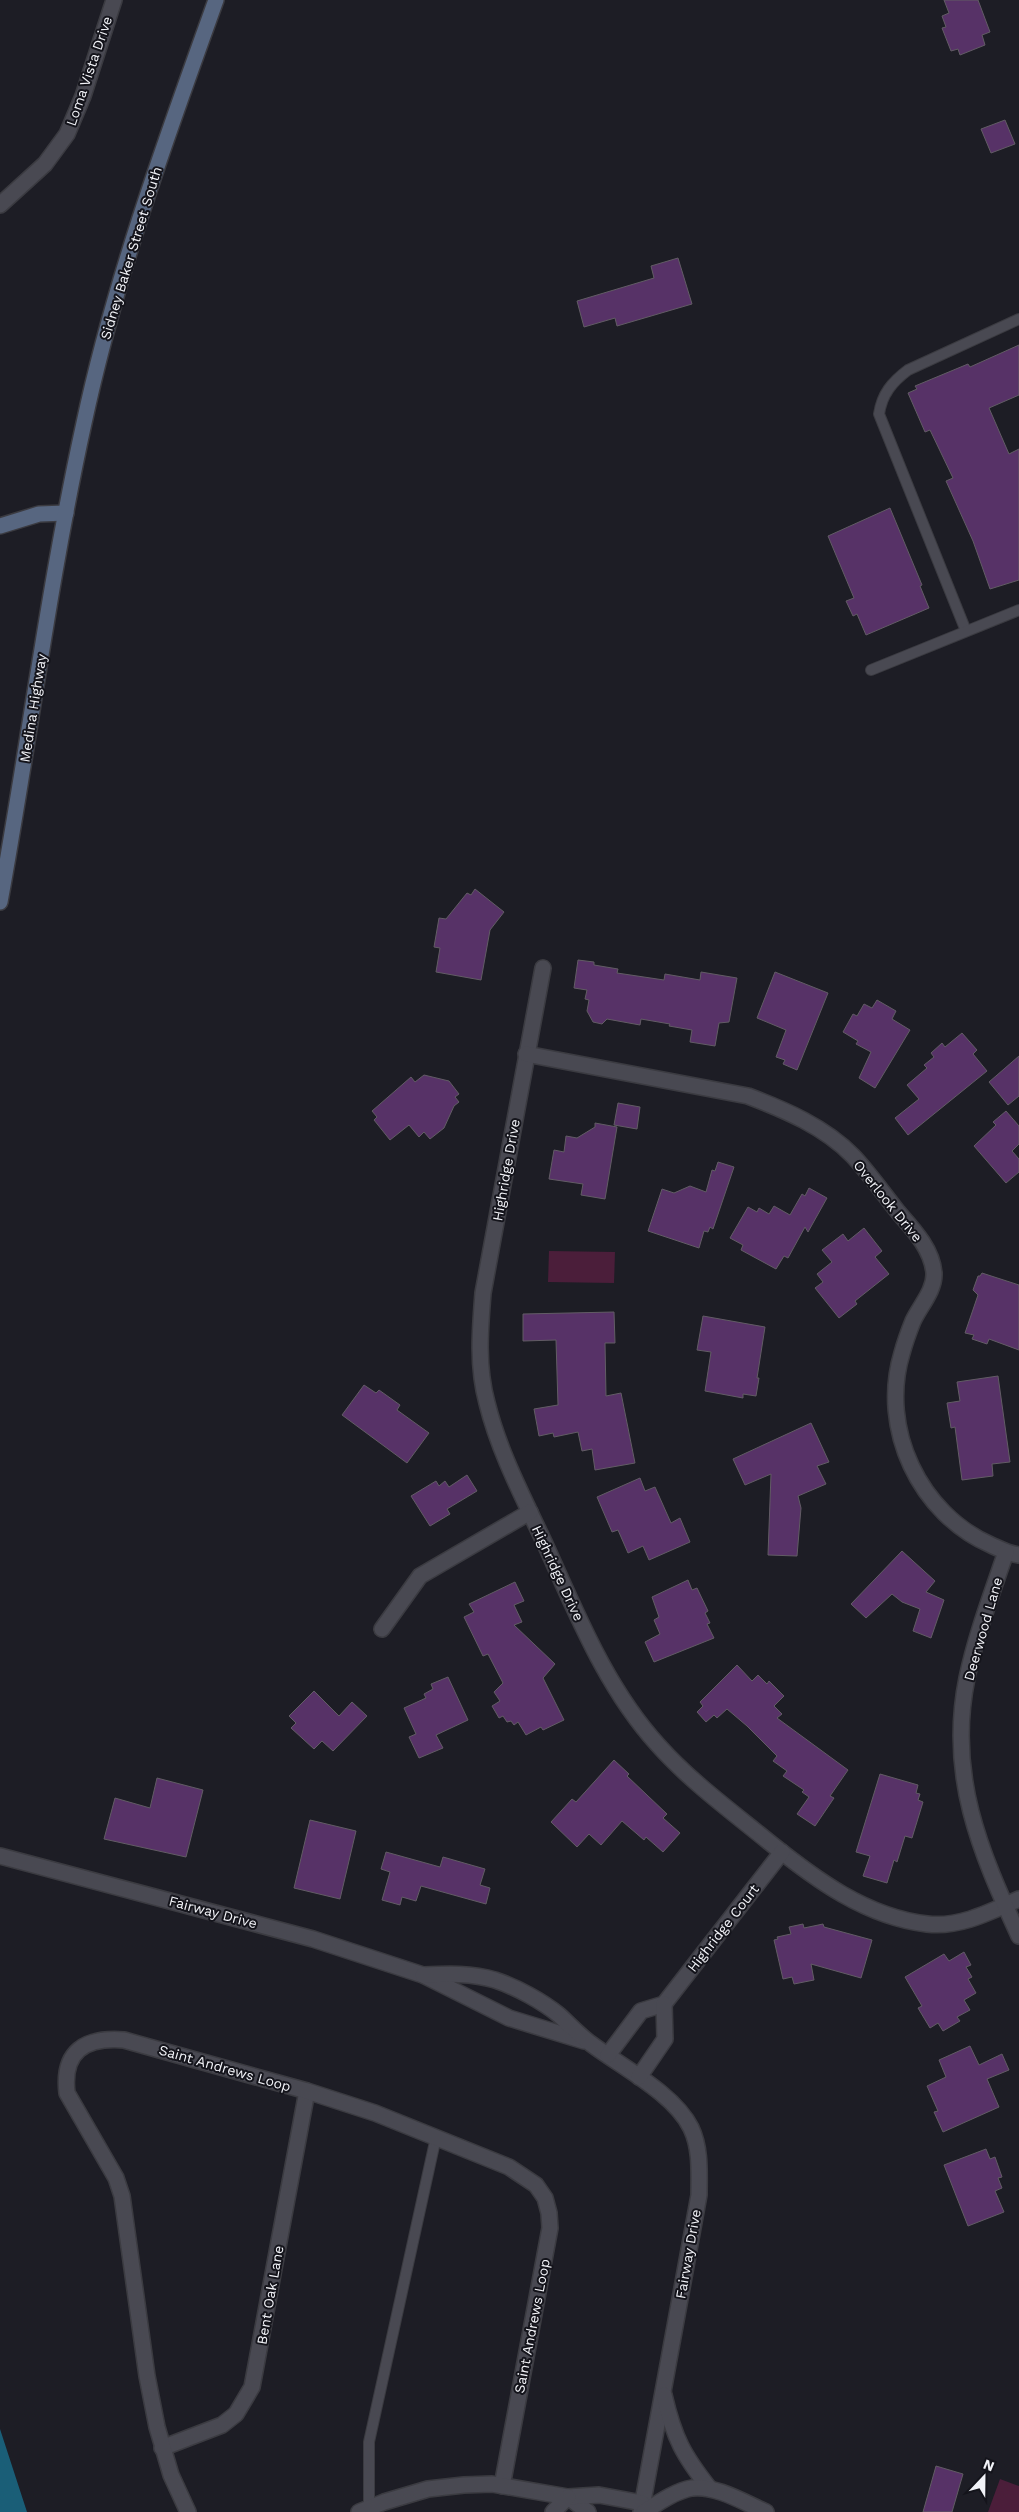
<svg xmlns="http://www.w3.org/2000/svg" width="1019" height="2512" font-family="'Work Sans',sans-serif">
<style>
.green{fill:#4b1e3a}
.water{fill:#1a5e77}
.building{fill:#573267;stroke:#625c65}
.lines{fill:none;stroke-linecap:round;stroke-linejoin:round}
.lane-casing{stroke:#3b3b41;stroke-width:12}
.street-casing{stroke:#3b3b41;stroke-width:18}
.secondary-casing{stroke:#3b3b41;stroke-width:18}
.lane{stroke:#494952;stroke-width:10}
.street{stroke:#494952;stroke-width:15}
.secondary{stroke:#576680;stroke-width:15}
.labels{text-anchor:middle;stroke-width:4;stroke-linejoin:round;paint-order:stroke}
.street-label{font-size:14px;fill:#f2f3f8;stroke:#14141b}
</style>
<rect width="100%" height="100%" fill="#1d1d25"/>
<!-- green -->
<g class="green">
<path d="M 549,1251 L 615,1252 L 614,1283 L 548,1282 Z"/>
<path d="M 1000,2479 L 1019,2486 L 1019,2512 L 988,2512 Z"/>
</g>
<!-- water -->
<path class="water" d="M 0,2428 L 0,2429 L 27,2512 L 0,2512 Z"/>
<!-- building -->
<g class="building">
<path d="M 944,0 L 978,0 L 990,32 L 982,35 L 985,45 L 960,55 L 958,49 L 951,51 L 942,28 L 946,27 L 942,16 L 949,13 Z"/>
<path d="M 1005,120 L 1015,144 L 991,153 L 981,129 Z"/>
<path d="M 678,258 L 692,304 L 617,326 L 615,318 L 584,327 L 577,301 L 654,278 L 651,266 Z"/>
<path d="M 1019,345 L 1019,395 L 989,408 L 1009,454 L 1019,449 L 1019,580 L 990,589 L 973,541 L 946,481 L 953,478 L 930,430 L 925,432 L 908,393 L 917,389 L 915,386 L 968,364 L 970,367 Z"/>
<path d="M 890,508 L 922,585 L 920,586 L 929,608 L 866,635 L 857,614 L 853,616 L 846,601 L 854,598 L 828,536 Z"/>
<path d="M 475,889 L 504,912 L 490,930 L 481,980 L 436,972 L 440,948 L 434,947 L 439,918 L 446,919 L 467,893 L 471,895 Z"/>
<path d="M 578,960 L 594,962 L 594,965 L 618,969 L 617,973 L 664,980 L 665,974 L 700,980 L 701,972 L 737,978 L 729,1022 L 719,1023 L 715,1046 L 690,1042 L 692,1030 L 669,1026 L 670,1024 L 641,1019 L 640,1025 L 607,1019 L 602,1024 L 593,1022 L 587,1011 L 589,1000 L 585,999 L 587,990 L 574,988 Z"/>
<path d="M 775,972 L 828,993 L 797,1070 L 783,1064 L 785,1060 L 776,1057 L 786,1030 L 757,1018 Z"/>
<path d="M 877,1000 L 896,1011 L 892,1019 L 910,1030 L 875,1088 L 859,1078 L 871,1052 L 856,1044 L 858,1041 L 843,1032 L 853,1014 L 857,1016 L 864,1004 L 872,1008 Z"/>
<path d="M 962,1033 L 977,1050 L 973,1054 L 987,1071 L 908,1135 L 895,1118 L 919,1099 L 907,1085 L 927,1068 L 924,1065 L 934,1057 L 931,1053 L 942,1043 L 945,1047 Z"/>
<path d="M 1019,1056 L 1019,1096 L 1008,1105 L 989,1082 Z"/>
<path d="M 424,1075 L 449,1081 L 459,1094 L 455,1097 L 459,1102 L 454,1106 L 444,1128 L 430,1139 L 424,1132 L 419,1137 L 409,1125 L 390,1140 L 374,1120 L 377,1117 L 372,1111 L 411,1077 L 415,1082 Z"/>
<path d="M 618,1103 L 640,1107 L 637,1129 L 614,1125 Z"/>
<path d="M 1006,1111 L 1019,1126 L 1019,1144 L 1012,1151 L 1019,1159 L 1019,1172 L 1006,1183 L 974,1146 L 996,1125 L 993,1122 Z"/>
<path d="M 595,1123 L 617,1127 L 605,1199 L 581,1195 L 583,1184 L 549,1179 L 554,1150 L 564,1152 L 566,1136 L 577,1138 L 595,1127 Z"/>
<path d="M 718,1162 L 734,1167 L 713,1229 L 710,1227 L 708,1232 L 704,1231 L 699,1248 L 648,1231 L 662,1189 L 674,1193 L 690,1186 L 706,1192 L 712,1170 L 715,1171 Z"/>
<path d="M 809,1188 L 827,1198 L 808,1232 L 805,1227 L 788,1258 L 784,1256 L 776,1269 L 741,1250 L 743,1245 L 730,1238 L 748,1207 L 757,1212 L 759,1208 L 769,1214 L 774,1206 L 790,1215 L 802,1194 L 805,1196 Z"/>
<path d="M 864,1228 L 882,1251 L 875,1257 L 889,1274 L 855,1301 L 857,1304 L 839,1318 L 815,1288 L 823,1282 L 817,1274 L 832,1262 L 822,1250 L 843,1234 L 848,1241 Z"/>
<path d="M 982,1273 L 1019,1285 L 1019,1350 L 989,1339 L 987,1344 L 972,1339 L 974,1335 L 965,1333 L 978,1295 L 973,1290 L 978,1276 L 980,1276 Z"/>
<path d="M 614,1312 L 615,1343 L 605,1343 L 606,1396 L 621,1393 L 635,1463 L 595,1470 L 592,1449 L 582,1451 L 578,1432 L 554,1437 L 553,1433 L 539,1436 L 534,1409 L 558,1405 L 556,1340 L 523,1341 L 523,1314 Z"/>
<path d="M 703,1316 L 765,1327 L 757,1378 L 759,1378 L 756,1396 L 743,1394 L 743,1398 L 705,1391 L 711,1352 L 697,1350 Z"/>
<path d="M 998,1376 L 1010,1462 L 992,1464 L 993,1476 L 962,1480 L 955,1427 L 951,1428 L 947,1403 L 960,1401 L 957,1382 Z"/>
<path d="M 364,1385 L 376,1393 L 379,1390 L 400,1405 L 397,1410 L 429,1433 L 407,1463 L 342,1415 Z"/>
<path d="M 811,1423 L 829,1462 L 817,1466 L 826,1484 L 798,1496 L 801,1508 L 797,1556 L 768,1555 L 771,1474 L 745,1485 L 733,1459 Z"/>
<path d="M 467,1475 L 477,1491 L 447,1509 L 450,1514 L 430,1526 L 411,1496 L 436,1481 L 439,1486 L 445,1481 L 449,1487 Z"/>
<path d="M 640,1478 L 645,1491 L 655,1487 L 671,1523 L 680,1518 L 690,1542 L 649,1560 L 643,1546 L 628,1553 L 618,1530 L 612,1532 L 597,1497 Z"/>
<path d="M 902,1551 L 935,1581 L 926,1592 L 944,1600 L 931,1638 L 913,1631 L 920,1609 L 902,1602 L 892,1594 L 866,1618 L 851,1604 Z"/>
<path d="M 688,1580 L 692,1590 L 697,1588 L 708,1611 L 705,1613 L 710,1623 L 707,1624 L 714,1638 L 654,1662 L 645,1642 L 660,1634 L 654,1620 L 659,1617 L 652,1597 Z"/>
<path d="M 515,1582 L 524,1601 L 514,1605 L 522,1622 L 514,1625 L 555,1664 L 543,1678 L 564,1720 L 543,1730 L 541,1727 L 526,1735 L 518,1722 L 514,1725 L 511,1721 L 507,1722 L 503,1716 L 499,1718 L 492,1706 L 500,1701 L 494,1692 L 503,1683 L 488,1654 L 483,1656 L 464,1617 L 474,1612 L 469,1604 Z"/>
<path d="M 737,1665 L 752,1681 L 758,1675 L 767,1684 L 769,1681 L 784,1696 L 774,1706 L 782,1714 L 777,1718 L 848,1770 L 830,1796 L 834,1798 L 815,1826 L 797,1814 L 809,1797 L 802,1792 L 804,1790 L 783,1776 L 787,1771 L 773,1761 L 777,1756 L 747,1726 L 727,1709 L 717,1718 L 714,1715 L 706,1722 L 697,1712 L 703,1706 L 700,1702 Z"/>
<path d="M 448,1677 L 468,1720 L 436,1735 L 443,1748 L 419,1758 L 409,1737 L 416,1734 L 404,1708 L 426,1698 L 424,1694 L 433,1689 L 431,1684 Z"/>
<path d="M 314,1691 L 339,1716 L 352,1702 L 367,1716 L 333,1751 L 322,1741 L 314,1749 L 291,1728 L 296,1723 L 289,1716 Z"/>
<path d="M 614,1760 L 629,1774 L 627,1776 L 667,1814 L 663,1818 L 680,1833 L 663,1852 L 646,1837 L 644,1840 L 622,1821 L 601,1845 L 589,1834 L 577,1847 L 551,1822 L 572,1799 L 576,1802 Z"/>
<path d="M 880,1774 L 918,1785 L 916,1793 L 920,1794 L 918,1800 L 923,1802 L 912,1838 L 905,1836 L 897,1862 L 894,1860 L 887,1883 L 863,1876 L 870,1856 L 856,1852 Z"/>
<path d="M 157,1778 L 203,1790 L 186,1857 L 104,1839 L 115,1798 L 150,1808 Z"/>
<path d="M 310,1820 L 356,1831 L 340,1899 L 294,1888 Z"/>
<path d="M 386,1852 L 440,1867 L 443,1857 L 485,1869 L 480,1885 L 490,1888 L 486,1904 L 421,1886 L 416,1901 L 402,1897 L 400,1905 L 382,1900 L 390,1872 L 381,1869 Z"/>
<path d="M 803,1924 L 804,1928 L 823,1924 L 824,1927 L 872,1940 L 861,1978 L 811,1964 L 814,1980 L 794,1984 L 792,1977 L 783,1979 L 774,1940 L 778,1939 L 777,1937 L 791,1934 L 789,1927 Z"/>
<path d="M 964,1952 L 971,1965 L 966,1967 L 972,1977 L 968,1979 L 976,1993 L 964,2000 L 970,2010 L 957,2017 L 960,2021 L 943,2031 L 938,2023 L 930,2028 L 918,2008 L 922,2006 L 905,1977 L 944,1954 L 949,1961 Z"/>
<path d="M 970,2046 L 979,2065 L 1002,2054 L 1009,2070 L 987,2079 L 999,2107 L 943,2132 L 934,2112 L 938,2111 L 927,2086 L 946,2077 L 939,2060 Z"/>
<path d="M 986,2149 L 990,2159 L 995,2157 L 1002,2177 L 998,2178 L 1002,2188 L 995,2191 L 1004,2212 L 968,2226 L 944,2165 Z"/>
<path d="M 936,2466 L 963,2474 L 952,2512 L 923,2512 Z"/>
</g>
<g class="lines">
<!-- lane casing -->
<g class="lane-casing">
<g id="lane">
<path d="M 966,631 L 879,414 C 882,394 892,382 908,370 L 1019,319"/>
<path d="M 871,670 L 1019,610"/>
<path d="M 369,2508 L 369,2442 L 436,2137"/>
</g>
</g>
<!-- street casing -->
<g class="street-casing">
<g id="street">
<path d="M 0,205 L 45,164 L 67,134 L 83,96 L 114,0"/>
<path d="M 543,968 L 483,1293 C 480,1330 477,1367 487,1403 C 499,1452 524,1499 545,1544 C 577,1614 606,1688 658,1745 C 690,1781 731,1811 769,1842 C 815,1879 866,1917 927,1924 C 959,1928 990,1912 1019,1899"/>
<path d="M 526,1054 L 748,1096 C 785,1110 825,1127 853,1156 C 869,1173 883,1193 898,1212 C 913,1229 932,1249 934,1273 C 935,1290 920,1306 913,1321 C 909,1331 905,1342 902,1353 C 879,1429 920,1514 991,1545 C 1000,1549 1009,1554 1019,1555"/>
<path d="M 1006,1552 C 992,1593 976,1635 967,1678 C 947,1775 980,1851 1019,1936"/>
<path d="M 382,1629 L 420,1576 L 530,1512"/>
<path d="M 0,1856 L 313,1939 L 423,1975 L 509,2018 L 584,2041"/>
<path d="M 423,1975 C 447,1974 472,1973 495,1980 C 516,1987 542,2001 559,2015 C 569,2024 579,2035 590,2043 C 620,2066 674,2093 691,2128 C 701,2149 699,2173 699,2195 L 641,2512"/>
<path d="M 608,2055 L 641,2011 L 664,2004 L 782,1852"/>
<path d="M 639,2077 L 665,2039 L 664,2004"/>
<path d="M 664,2395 C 674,2438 683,2455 710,2489"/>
<path d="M 162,2448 L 222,2425 L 236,2414 L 252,2387 L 307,2091"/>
<path d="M 568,2497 L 588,2512"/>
<path d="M 188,2512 L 171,2475 L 157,2427 L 147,2376 L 122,2196 L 116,2178 L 67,2093 C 62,2051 85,2037 124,2040 L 307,2091 L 375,2113 L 509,2167 L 536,2185 L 545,2198 L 549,2213 L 550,2228 L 502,2486"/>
<path d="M 359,2512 L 384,2502 L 428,2489 L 464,2485 L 492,2484 L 568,2497 L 599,2495 L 642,2503"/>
<path d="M 553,2512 L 568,2497"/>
<path d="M 644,2512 C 658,2503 675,2491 692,2488 C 716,2485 745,2503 766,2512"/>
</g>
</g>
<!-- secondary casing -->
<g class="secondary-casing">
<g id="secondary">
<path d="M 0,526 L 39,514 L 66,513"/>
<path d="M 0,902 C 29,743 49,582 84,423 C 115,278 166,139 216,0"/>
</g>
</g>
<!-- lane -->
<use href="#lane" class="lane"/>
<!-- street -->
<use href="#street" class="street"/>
<!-- secondary -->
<use href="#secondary" class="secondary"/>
</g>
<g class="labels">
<!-- street labels -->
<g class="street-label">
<text transform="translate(89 71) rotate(-71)" y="5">Loma Vista Drive</text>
<text transform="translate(131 253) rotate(-73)" y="5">Sidney Baker Street South</text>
<text transform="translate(33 708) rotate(-81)" y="5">Medina Highway</text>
<text transform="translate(506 1170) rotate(-80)" y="5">Highridge Drive</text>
<text transform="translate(888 1201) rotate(51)" y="5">Overlook Drive</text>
<text transform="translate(558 1573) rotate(65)" y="5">Highridge Drive</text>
<text transform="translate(983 1629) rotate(-74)" y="5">Deerwood Lane</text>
<text transform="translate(213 1912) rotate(15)" y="5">Fairway Drive</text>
<text transform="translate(723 1928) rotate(-52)" y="5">Highridge Court</text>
<text transform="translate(225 2068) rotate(16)" y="5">Saint Andrews Loop</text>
<text transform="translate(688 2254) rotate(-80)" y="5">Fairway Drive</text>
<text transform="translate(270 2295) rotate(-80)" y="5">Bent Oak Lane</text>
<text transform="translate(532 2326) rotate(-79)" y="5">Saint Andrews Loop</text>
</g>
</g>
<!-- north arrow -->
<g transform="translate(984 2477) rotate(22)" stroke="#14141b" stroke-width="4" paint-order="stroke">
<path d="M0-4L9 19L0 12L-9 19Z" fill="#f2f3f8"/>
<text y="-8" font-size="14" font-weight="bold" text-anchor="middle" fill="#f2f3f8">N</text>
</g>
</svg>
